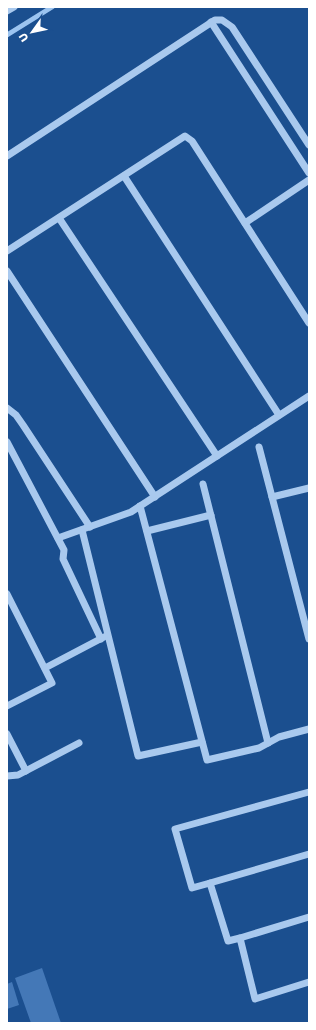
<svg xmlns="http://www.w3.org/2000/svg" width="316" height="1030" font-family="Poppins,sans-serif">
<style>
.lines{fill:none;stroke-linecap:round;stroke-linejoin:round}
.stream{stroke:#9cc4f0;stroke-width:5}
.building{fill:#4478b7}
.minor{stroke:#a9c9ee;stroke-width:7}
</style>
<rect width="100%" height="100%" fill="#1b4f8f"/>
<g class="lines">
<!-- stream -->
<path class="stream" d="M 7,35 L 52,7"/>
</g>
<!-- building -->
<g class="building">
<path d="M 42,968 L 61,1023 L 31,1023 L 15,978 Z"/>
<path d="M 12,982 L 19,1005 L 7,1009 L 7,984 Z"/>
</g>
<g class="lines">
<!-- minor -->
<g class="minor">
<path d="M 7,11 L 14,7"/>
<path d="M 211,22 L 309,173"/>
<path d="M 7,156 L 215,20 L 222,20 L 232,27 L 309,145"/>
<path d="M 124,176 L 279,415"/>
<path d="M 59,218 L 217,456"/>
<path d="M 245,223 L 309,180"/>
<path d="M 7,251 L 185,136 L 192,141 L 309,323"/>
<path d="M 7,271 L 155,497"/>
<path d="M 7,408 L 16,415 L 23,425 L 90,527"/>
<path d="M 7,442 L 64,550 L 63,559 L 101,639"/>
<path d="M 259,447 L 309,639"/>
<path d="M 203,484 L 268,743"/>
<path d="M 272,497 L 309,488"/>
<path d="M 140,506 L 207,760 L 259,748 L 279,737 L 309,729"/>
<path d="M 82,530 L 138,756 L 202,742"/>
<path d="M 147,531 L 211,515"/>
<path d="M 58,538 L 131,512 L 309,396"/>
<path d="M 7,594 L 52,683 L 7,706"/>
<path d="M 45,668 L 104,637"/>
<path d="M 7,734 L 26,771"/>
<path d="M 7,776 L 18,775 L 79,743"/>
<path d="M 309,792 L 175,829 L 192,888 L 210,883 L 228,941 L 240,938 L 255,999 L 309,982"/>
<path d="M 210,883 L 309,854"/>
<path d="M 240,938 L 309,917"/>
</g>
</g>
<!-- border -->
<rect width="316" height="1030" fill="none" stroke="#ffffff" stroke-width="16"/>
<!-- north arrow -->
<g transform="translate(32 32) rotate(237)" stroke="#1b4f8f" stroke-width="3" paint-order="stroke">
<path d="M0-3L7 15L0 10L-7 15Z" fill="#ffffff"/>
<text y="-6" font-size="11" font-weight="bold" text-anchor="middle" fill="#ffffff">U</text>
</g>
</svg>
